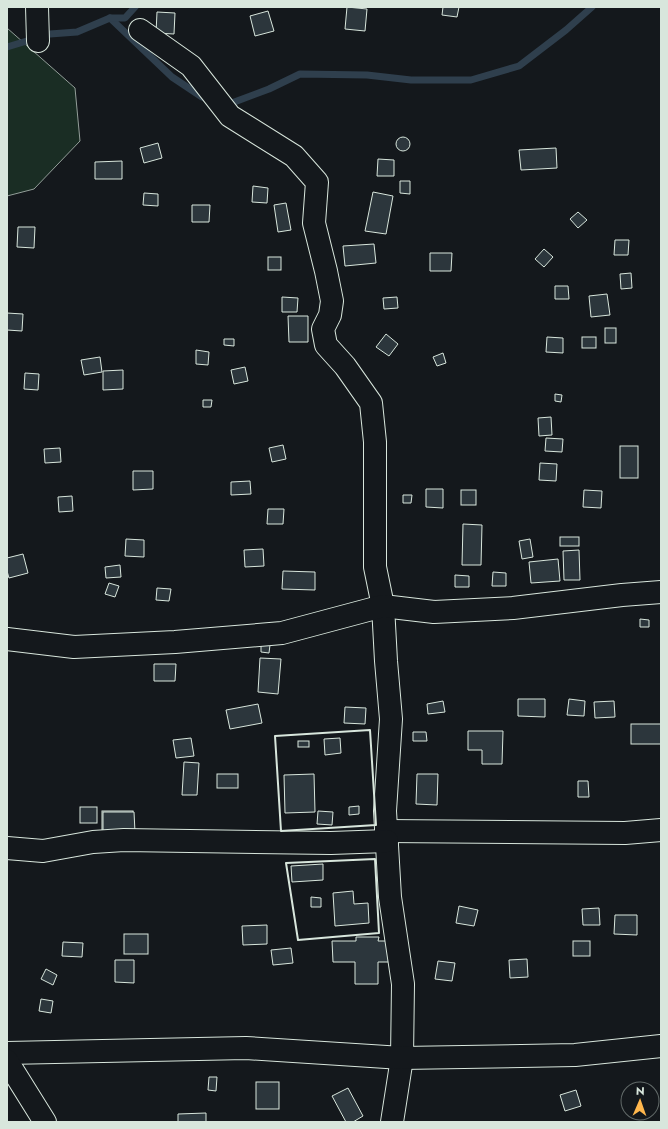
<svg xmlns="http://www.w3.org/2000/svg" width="668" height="1129" font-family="Jost,sans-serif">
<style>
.green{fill:#1a2d24;stroke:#939e99}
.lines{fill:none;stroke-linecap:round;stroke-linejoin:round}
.stream{stroke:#2f3f4d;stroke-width:7}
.building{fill:#2c363c;stroke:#d8e6dc}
.street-casing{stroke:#d8e6dc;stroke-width:24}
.street{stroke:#14181c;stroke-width:22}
.wall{stroke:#d8e6dc;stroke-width:2}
</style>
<rect width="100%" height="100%" fill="#14181c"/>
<!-- green -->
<path class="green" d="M 7,28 L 75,88 L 80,141 L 34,189 L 7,196 Z"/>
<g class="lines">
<!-- stream -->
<g class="stream">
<path d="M 110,18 L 172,77 L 202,97 L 208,98"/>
<path d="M 7,47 L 50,34 L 77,32 L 110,18 L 125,18 L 135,7"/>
<path d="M 226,103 L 229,104 L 269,89 L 300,74 L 367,75 L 411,80 L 471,80 L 519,66 L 566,30 L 592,7"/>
</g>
</g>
<!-- building -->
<g class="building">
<path d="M 347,7 L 367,9 L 365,31 L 345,29 Z"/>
<path d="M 443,7 L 459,7 L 457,17 L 442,15 Z"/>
<path d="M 268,11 L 274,31 L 255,36 L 250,16 Z"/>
<path d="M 157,12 L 175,13 L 174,34 L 156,33 Z"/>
<circle cx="403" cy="144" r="7"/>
<path d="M 158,143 L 162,158 L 144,163 L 140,148 Z"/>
<path d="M 556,148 L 557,168 L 521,170 L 519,150 Z"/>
<path d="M 378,159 L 394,160 L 394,176 L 377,176 Z"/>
<path d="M 122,161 L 122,179 L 95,179 L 95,162 Z"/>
<path d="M 400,181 L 410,181 L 410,194 L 400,193 Z"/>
<path d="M 253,186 L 268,188 L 267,203 L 252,202 Z"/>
<path d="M 373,192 L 393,196 L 386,234 L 365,231 Z"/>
<path d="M 144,193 L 158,194 L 158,206 L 143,205 Z"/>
<path d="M 286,203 L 291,230 L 278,232 L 274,205 Z"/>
<path d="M 192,205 L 210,205 L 209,222 L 192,222 Z"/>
<path d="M 578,212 L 587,220 L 578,228 L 570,219 Z"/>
<path d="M 18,227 L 35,227 L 34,248 L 17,247 Z"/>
<path d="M 615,240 L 629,240 L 628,255 L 614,255 Z"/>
<path d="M 374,244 L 376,263 L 345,266 L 343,246 Z"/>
<path d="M 544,249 L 553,257 L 544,267 L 535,259 Z"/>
<path d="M 430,253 L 452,253 L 451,271 L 430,271 Z"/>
<rect x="268" y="257" width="13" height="13"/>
<path d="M 631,273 L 632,288 L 621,289 L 620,274 Z"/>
<path d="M 555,286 L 568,286 L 569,299 L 555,299 Z"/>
<path d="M 607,294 L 610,315 L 591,317 L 589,296 Z"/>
<path d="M 282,297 L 298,298 L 297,312 L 282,312 Z"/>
<path d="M 397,297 L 398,308 L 384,309 L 383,298 Z"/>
<path d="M 7,313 L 23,314 L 22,331 L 7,330 Z"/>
<path d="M 288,316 L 308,316 L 308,342 L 289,342 Z"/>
<rect x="605" y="328" width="11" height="15"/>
<path d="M 386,334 L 398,344 L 389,356 L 376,347 Z"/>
<path d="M 547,337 L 563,338 L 563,353 L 546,352 Z"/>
<rect x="582" y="337" width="14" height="11"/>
<path d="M 224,339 L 234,339 L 234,346 L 224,345 Z"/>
<path d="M 196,350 L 209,352 L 208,365 L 196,364 Z"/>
<path d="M 443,353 L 446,363 L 437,366 L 433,357 Z"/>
<path d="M 100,357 L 102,372 L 84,375 L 81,360 Z"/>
<path d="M 245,367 L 248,381 L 234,384 L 231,370 Z"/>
<path d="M 123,370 L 123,389 L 103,390 L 103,371 Z"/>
<path d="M 25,373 L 39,374 L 38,390 L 24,389 Z"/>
<path d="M 555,394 L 562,395 L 561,402 L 555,401 Z"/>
<path d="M 203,400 L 212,400 L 211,407 L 203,407 Z"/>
<path d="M 551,417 L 552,435 L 539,436 L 538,418 Z"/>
<path d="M 546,438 L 563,439 L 562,452 L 545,451 Z"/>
<path d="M 283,445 L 286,459 L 272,462 L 269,448 Z"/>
<rect x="620" y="446" width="18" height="32"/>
<path d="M 60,448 L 61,462 L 45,463 L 44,449 Z"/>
<path d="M 540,463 L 557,464 L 556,481 L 539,480 Z"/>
<path d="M 133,471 L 153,471 L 153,489 L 133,490 Z"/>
<path d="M 250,481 L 251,494 L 231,495 L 231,482 Z"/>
<path d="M 426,489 L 443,489 L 443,508 L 426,507 Z"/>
<rect x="461" y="490" width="15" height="15"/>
<path d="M 584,490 L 602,491 L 601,508 L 583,507 Z"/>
<path d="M 403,495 L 412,495 L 411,503 L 403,503 Z"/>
<path d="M 72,496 L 73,511 L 59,512 L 58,497 Z"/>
<path d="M 268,509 L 284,509 L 283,524 L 267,524 Z"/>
<path d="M 463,524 L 482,525 L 481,565 L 462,565 Z"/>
<rect x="560" y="537" width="19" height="9"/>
<path d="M 126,539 L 144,540 L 144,557 L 125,556 Z"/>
<path d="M 530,539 L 533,557 L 522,559 L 519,541 Z"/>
<path d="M 263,549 L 264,566 L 245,567 L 244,550 Z"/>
<path d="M 579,550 L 580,580 L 564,580 L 563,551 Z"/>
<path d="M 23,554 L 28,573 L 9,578 L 7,571 L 7,558 Z"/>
<path d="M 558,559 L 560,581 L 531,583 L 529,562 Z"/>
<path d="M 120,565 L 121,577 L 106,578 L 105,567 Z"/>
<path d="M 283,571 L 315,572 L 315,590 L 282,589 Z"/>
<path d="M 493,572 L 506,573 L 506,586 L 492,586 Z"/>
<path d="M 455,575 L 469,576 L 469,587 L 455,587 Z"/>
<path d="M 109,583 L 119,586 L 115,597 L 105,594 Z"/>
<path d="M 157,588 L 171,589 L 169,601 L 156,600 Z"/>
<path d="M 640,619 L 649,620 L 649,627 L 640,627 Z"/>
<path d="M 261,644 L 270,645 L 269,653 L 261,652 Z"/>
<path d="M 260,658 L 281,659 L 278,694 L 258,692 Z"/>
<path d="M 154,664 L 176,664 L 175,681 L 154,681 Z"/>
<path d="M 518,699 L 545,699 L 545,717 L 518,716 Z"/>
<path d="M 569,699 L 585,701 L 584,716 L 567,715 Z"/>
<path d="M 443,701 L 445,712 L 428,714 L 427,704 Z"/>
<path d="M 614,701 L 615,717 L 595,718 L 594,702 Z"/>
<path d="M 258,704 L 262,723 L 230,729 L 226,710 Z"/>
<path d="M 345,707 L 366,708 L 365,724 L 344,723 Z"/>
<rect x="631" y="724" width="30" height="20"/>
<path d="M 468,731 L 503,731 L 502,764 L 482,764 L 482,750 L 468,750 Z"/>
<path d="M 413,732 L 426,732 L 427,741 L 413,741 Z"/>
<path d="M 191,738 L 194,756 L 176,758 L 173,740 Z"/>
<path d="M 340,738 L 341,753 L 325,755 L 324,739 Z"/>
<rect x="298" y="741" width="11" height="6"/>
<path d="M 184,762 L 199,763 L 197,795 L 182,795 Z"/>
<rect x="217" y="774" width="21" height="14"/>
<path d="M 314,774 L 315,812 L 285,813 L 284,775 Z"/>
<path d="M 417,774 L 438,774 L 437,805 L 416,804 Z"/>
<path d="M 578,781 L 588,781 L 589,797 L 578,797 Z"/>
<path d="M 359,806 L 359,814 L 349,815 L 349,807 Z"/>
<rect x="80" y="807" width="17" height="16"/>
<rect x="102" y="811" width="31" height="22"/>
<path d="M 318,811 L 333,812 L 332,825 L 317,824 Z"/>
<path d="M 103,812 L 134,812 L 135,832 L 103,832 Z"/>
<path d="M 323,864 L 323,880 L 292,882 L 291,866 Z"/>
<path d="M 353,891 L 354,904 L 368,903 L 369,923 L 335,926 L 333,893 Z"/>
<path d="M 311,897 L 321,898 L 321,907 L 311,907 Z"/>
<path d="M 459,906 L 478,910 L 474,926 L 456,923 Z"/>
<path d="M 599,908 L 600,925 L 583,925 L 582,909 Z"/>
<path d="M 615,915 L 637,915 L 637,935 L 614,934 Z"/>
<path d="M 267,925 L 267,944 L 243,945 L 242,926 Z"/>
<rect x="124" y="934" width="24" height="20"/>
<path d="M 356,937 L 379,937 L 378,941 L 391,941 L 391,962 L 378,962 L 378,984 L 355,984 L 355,962 L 333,962 L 332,941 L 356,941 Z"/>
<rect x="573" y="941" width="17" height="15"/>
<path d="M 63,942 L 83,943 L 82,957 L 62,956 Z"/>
<path d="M 291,948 L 293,963 L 273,965 L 271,950 Z"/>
<path d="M 527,959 L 528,977 L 510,978 L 509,960 Z"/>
<path d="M 115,960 L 134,960 L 134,983 L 115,982 Z"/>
<path d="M 438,961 L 455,963 L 452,981 L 435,979 Z"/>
<path d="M 46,969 L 57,975 L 53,985 L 41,979 Z"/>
<path d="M 41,999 L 53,1001 L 51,1013 L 39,1011 Z"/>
<path d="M 209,1077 L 217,1077 L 216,1091 L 208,1090 Z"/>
<rect x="256" y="1082" width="23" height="27"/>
<path d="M 348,1088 L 363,1116 L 353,1122 L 346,1122 L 332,1096 Z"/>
<path d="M 576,1090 L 581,1106 L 565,1111 L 560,1095 Z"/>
<path d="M 206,1113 L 206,1122 L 178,1122 L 178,1114 Z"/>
</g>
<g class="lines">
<!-- street casing -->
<g class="street-casing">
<g id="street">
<path d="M 37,7 L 38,41"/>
<path d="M 140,30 L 191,66 L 230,116 L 294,156 L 317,182 L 314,223 L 326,271 L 332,301 L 330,315 L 323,329 L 326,345 L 345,366 L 371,403 L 375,442 L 375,567 L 383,606 L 386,661 L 391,719 L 385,811 L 390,897 L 403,984 L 402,1058 L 392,1122"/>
<path d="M 7,639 L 74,647 L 175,642 L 282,633 L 383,606 L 434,612 L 513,608 L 622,595 L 661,592"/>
<path d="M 386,831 L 625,833 L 661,830"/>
<path d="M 7,848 L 43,851 L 93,842 L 124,840 L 331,843 L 387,841"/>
<path d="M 7,1053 L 246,1048 L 402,1058 L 575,1055 L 661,1046"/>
<path d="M 7,1061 L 45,1122"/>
</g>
</g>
<!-- street -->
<use href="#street" class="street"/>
<!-- wall -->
<g class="wall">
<path d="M 370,730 L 376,825 L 281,831 L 275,736 Z"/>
<path d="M 375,859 L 379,933 L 298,940 L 286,863 Z"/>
</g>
</g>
<!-- border -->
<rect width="668" height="1129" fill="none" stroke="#d8e6dc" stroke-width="16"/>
<!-- north arrow -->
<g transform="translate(640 1101) rotate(2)"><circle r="19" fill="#14181c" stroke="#626a69"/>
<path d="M0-3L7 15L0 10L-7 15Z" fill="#ffb74d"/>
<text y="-6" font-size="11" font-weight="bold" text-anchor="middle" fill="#d8e6dc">N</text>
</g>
</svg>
